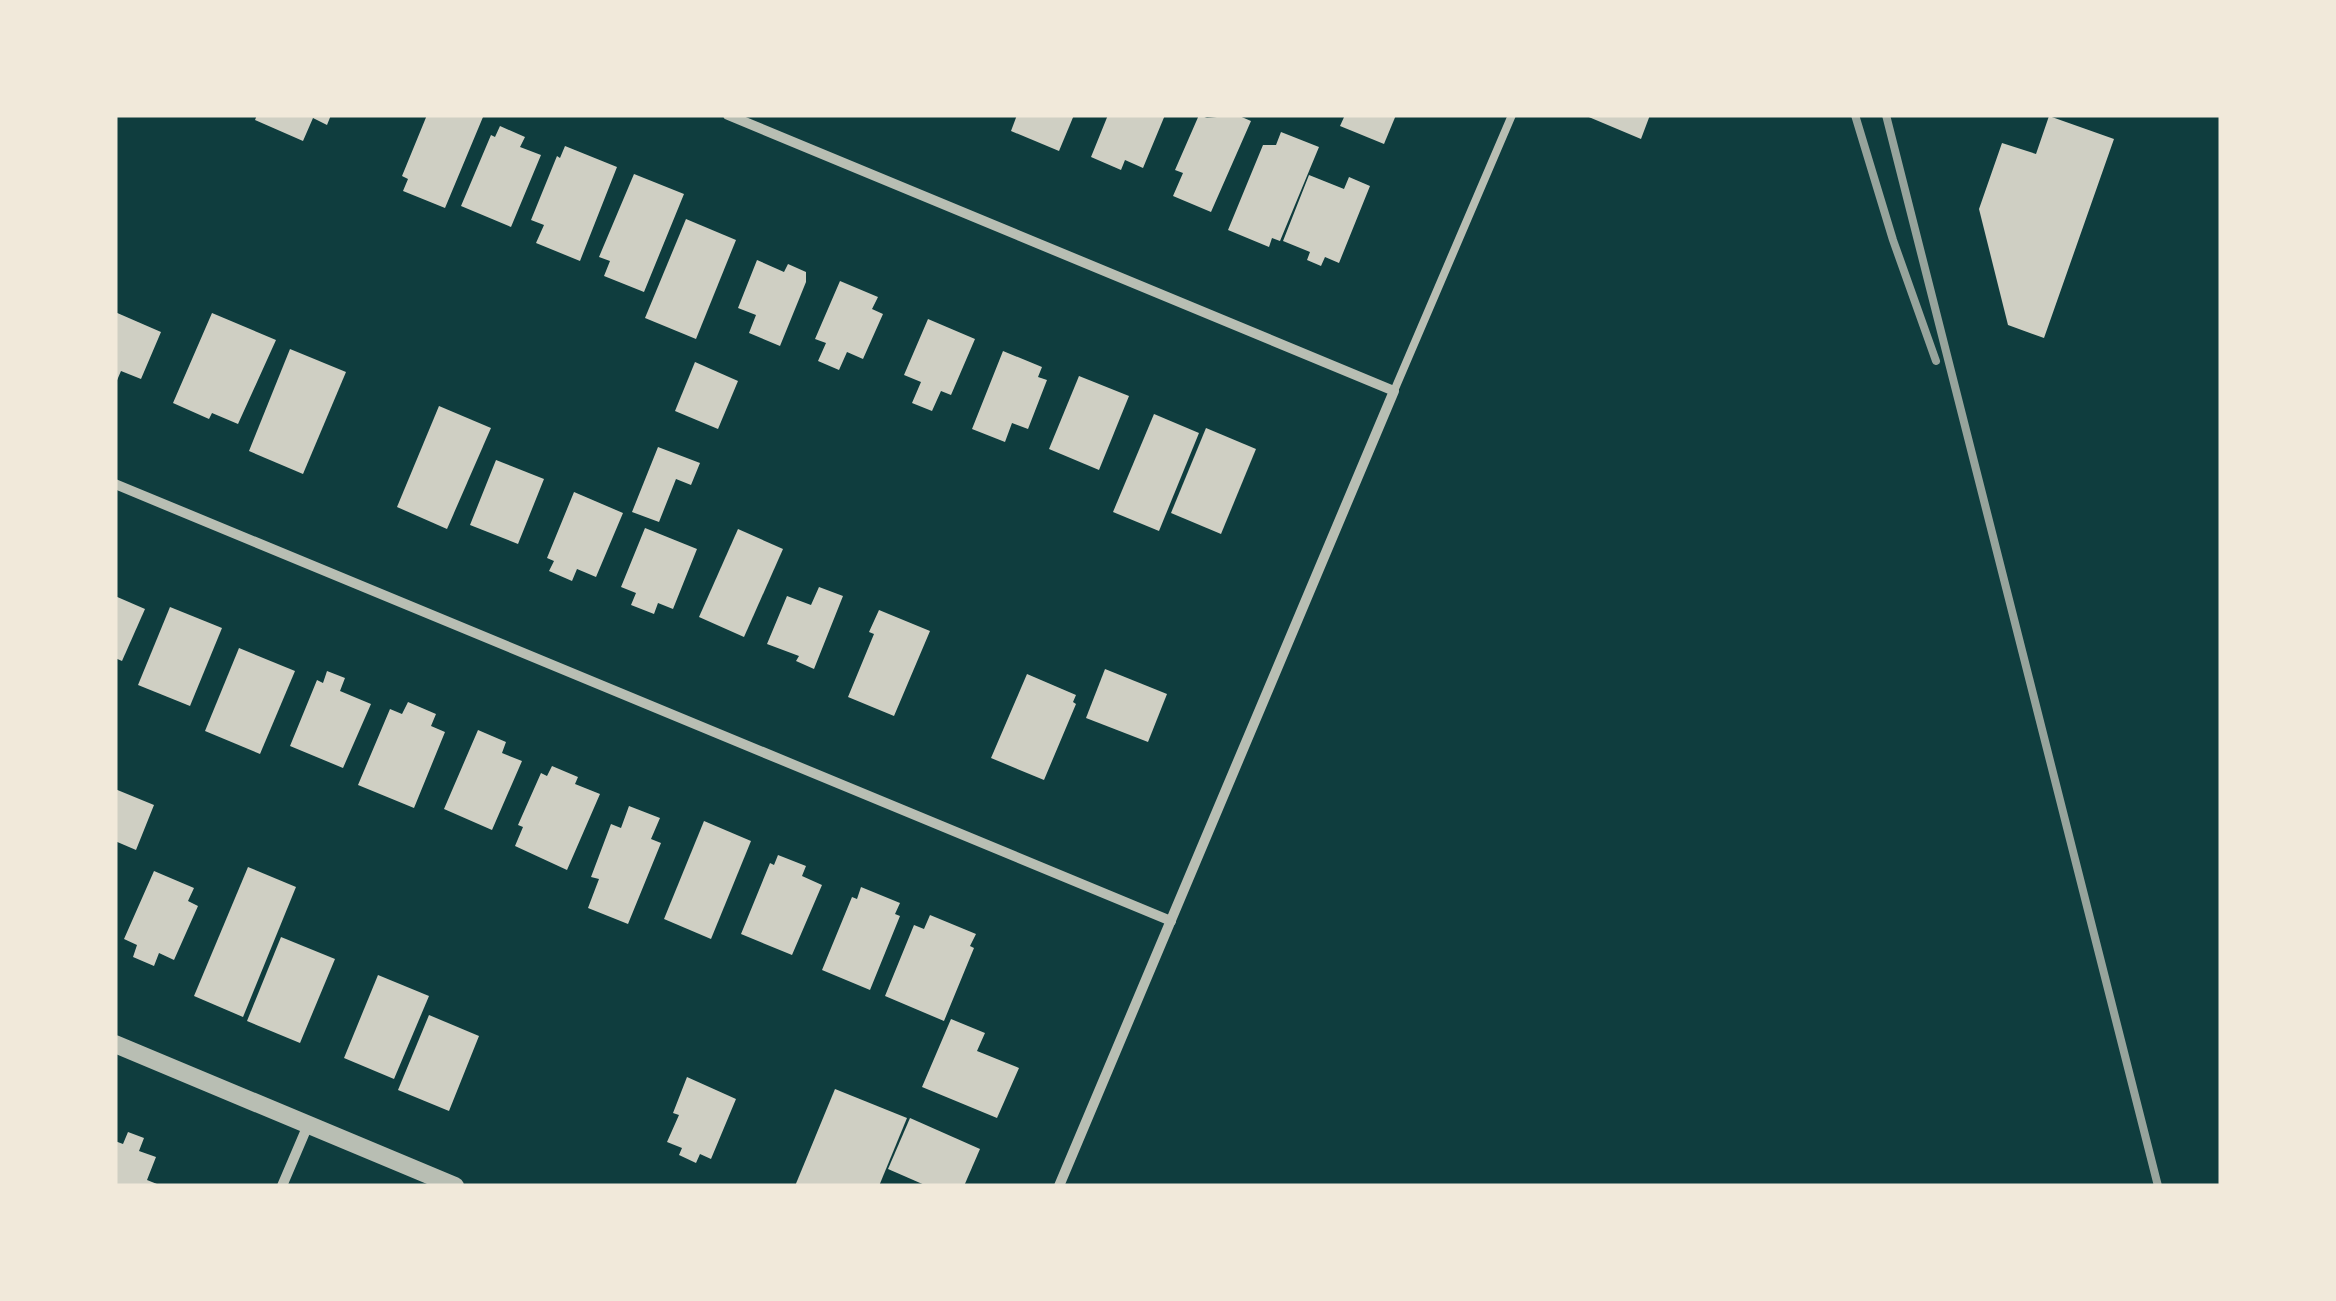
<svg xmlns="http://www.w3.org/2000/svg" width="2336" height="1301" font-family="Inter,sans-serif">
<style>
.building{fill:#cfcfc3}
.lines{fill:none;stroke-linecap:round;stroke-linejoin:round}
.service{stroke:#b8beb3;stroke-width:8}
.minor{stroke:#b8beb3;stroke-width:10}
.tertiary{stroke:#b8beb3;stroke-width:18}
.rail{stroke:#97a49c;stroke-width:8}
</style>
<rect width="100%" height="100%" fill="#0f3d3e"/>
<!-- building -->
<g class="building">
<path d="M 257,115 L 331,115 L 327,125 L 313,118 L 303,141 L 255,120 Z"/>
<path d="M 427,115 L 483,117 L 445,208 L 403,191 L 408,179 L 402,176 Z"/>
<path d="M 1017,115 L 1074,115 L 1059,151 L 1011,131 Z"/>
<path d="M 1108,115 L 1165,115 L 1143,168 L 1125,160 L 1121,170 L 1091,157 Z"/>
<path d="M 1199,115 L 1207,118 L 1237,115 L 1251,121 L 1211,212 L 1173,196 L 1183,173 L 1175,170 Z"/>
<path d="M 1345,115 L 1396,115 L 1384,144 L 1340,126 Z"/>
<path d="M 1584,115 L 1650,115 L 1641,139 Z"/>
<path d="M 2049,116 L 2114,139 L 2044,338 L 2008,325 L 1979,209 L 2002,143 L 2036,154 Z"/>
<path d="M 500,126 L 525,137 L 520,147 L 541,155 L 511,227 L 461,206 L 491,135 L 495,137 Z"/>
<path d="M 1281,132 L 1319,147 L 1280,241 L 1272,238 L 1269,247 L 1228,230 L 1263,145 L 1276,145 Z"/>
<path d="M 565,146 L 617,167 L 580,261 L 536,243 L 544,225 L 531,220 L 557,156 L 560,158 Z"/>
<path d="M 634,174 L 684,194 L 644,292 L 604,276 L 610,261 L 599,257 Z"/>
<path d="M 1309,175 L 1344,189 L 1349,177 L 1370,186 L 1339,263 L 1325,257 L 1321,266 L 1307,260 L 1310,252 L 1283,241 Z"/>
<path d="M 686,219 L 736,240 L 696,339 L 645,318 Z"/>
<path d="M 757,260 L 784,272 L 788,264 L 806,272 L 806,282 L 780,346 L 749,333 L 756,315 L 738,308 Z"/>
<path d="M 840,281 L 878,297 L 872,309 L 883,314 L 863,359 L 847,352 L 839,370 L 818,361 L 826,343 L 815,339 Z"/>
<path d="M 115,312 L 161,332 L 141,379 L 121,371 L 115,385 Z"/>
<path d="M 212,313 L 276,340 L 238,424 L 212,413 L 209,419 L 173,403 Z"/>
<path d="M 928,319 L 975,339 L 951,395 L 941,391 L 932,411 L 912,403 L 921,382 L 904,375 Z"/>
<path d="M 290,349 L 346,372 L 303,474 L 249,451 Z"/>
<path d="M 1003,351 L 1042,367 L 1038,377 L 1047,380 L 1028,429 L 1012,423 L 1005,442 L 972,429 Z"/>
<path d="M 695,362 L 738,381 L 718,429 L 675,411 Z"/>
<path d="M 1079,376 L 1129,396 L 1099,470 L 1049,449 Z"/>
<path d="M 439,406 L 491,428 L 447,529 L 397,507 Z"/>
<path d="M 1154,414 L 1199,433 L 1159,531 L 1113,512 Z"/>
<path d="M 1206,428 L 1256,449 L 1221,534 L 1171,513 Z"/>
<path d="M 658,447 L 700,463 L 691,485 L 676,479 L 659,522 L 632,512 Z"/>
<path d="M 496,460 L 544,479 L 518,544 L 470,525 Z"/>
<path d="M 574,492 L 623,513 L 596,577 L 577,569 L 572,581 L 549,571 L 554,561 L 547,558 Z"/>
<path d="M 645,528 L 697,549 L 673,609 L 658,603 L 654,614 L 631,605 L 636,593 L 621,587 Z"/>
<path d="M 738,529 L 783,549 L 744,637 L 699,617 Z"/>
<path d="M 819,587 L 843,596 L 814,669 L 796,661 L 799,656 L 767,644 L 787,596 L 811,605 Z"/>
<path d="M 115,596 L 145,609 L 122,661 L 115,658 Z"/>
<path d="M 170,607 L 222,628 L 190,706 L 138,685 Z"/>
<path d="M 879,610 L 930,631 L 894,716 L 848,697 L 874,634 L 869,632 Z"/>
<path d="M 239,648 L 295,671 L 260,754 L 205,731 Z"/>
<path d="M 1105,669 L 1167,694 L 1148,742 L 1086,718 Z"/>
<path d="M 327,671 L 345,678 L 340,691 L 371,704 L 343,768 L 290,746 L 317,680 L 323,683 Z"/>
<path d="M 1027,674 L 1076,695 L 1073,702 L 1076,704 L 1044,780 L 991,758 Z"/>
<path d="M 408,702 L 436,714 L 431,726 L 445,732 L 414,808 L 358,785 L 390,709 L 402,714 Z"/>
<path d="M 478,730 L 506,742 L 502,753 L 522,761 L 492,830 L 444,809 Z"/>
<path d="M 552,766 L 578,777 L 575,784 L 600,794 L 567,870 L 515,846 L 523,827 L 518,825 L 541,773 L 547,776 Z"/>
<path d="M 115,789 L 154,805 L 136,850 L 115,841 Z"/>
<path d="M 629,806 L 660,818 L 651,839 L 661,843 L 628,924 L 588,908 L 599,879 L 591,877 L 611,824 L 621,828 Z"/>
<path d="M 704,821 L 751,841 L 711,939 L 664,919 Z"/>
<path d="M 778,855 L 806,866 L 802,876 L 822,885 L 792,955 L 741,934 L 770,863 L 774,865 Z"/>
<path d="M 248,867 L 296,887 L 243,1017 L 194,996 Z"/>
<path d="M 154,871 L 194,888 L 188,901 L 198,906 L 174,960 L 159,953 L 154,966 L 133,957 L 137,945 L 124,939 Z"/>
<path d="M 861,887 L 900,903 L 895,914 L 900,916 L 870,990 L 822,970 L 852,897 L 857,899 Z"/>
<path d="M 930,915 L 976,934 L 970,946 L 974,948 L 944,1021 L 885,996 L 914,925 L 924,929 Z"/>
<path d="M 281,937 L 335,959 L 300,1043 L 247,1021 Z"/>
<path d="M 378,975 L 429,996 L 394,1079 L 344,1058 Z"/>
<path d="M 429,1015 L 479,1036 L 449,1111 L 398,1090 Z"/>
<path d="M 951,1019 L 985,1033 L 977,1051 L 1019,1068 L 997,1118 L 922,1087 Z"/>
<path d="M 687,1077 L 736,1099 L 711,1159 L 700,1154 L 696,1163 L 679,1155 L 682,1148 L 667,1142 L 679,1115 L 673,1113 Z"/>
<path d="M 835,1089 L 907,1118 L 879,1186 L 795,1186 Z"/>
<path d="M 910,1118 L 980,1149 L 964,1186 L 927,1186 L 888,1169 Z"/>
<path d="M 128,1132 L 144,1138 L 139,1151 L 156,1157 L 147,1180 L 162,1186 L 115,1186 L 115,1141 L 123,1144 Z"/>
</g>
<g class="lines">
<!-- service -->
<path class="service" d="M 1394,391 L 1512,115"/>
<!-- minor -->
<g class="minor">
<path d="M 728,115 L 1394,391 L 1059,1186"/>
<path d="M 115,484 L 1171,921"/>
<path d="M 282,1186 L 308,1125"/>
</g>
<!-- tertiary -->
<path class="tertiary" d="M 115,1044 L 455,1186"/>
<!-- rail -->
<g class="rail">
<path d="M 1855,115 L 1893,240 L 1936,361"/>
<path d="M 1886,115 L 2158,1186"/>
</g>
</g>
<!-- border -->
<rect width="2336" height="1301" fill="none" stroke="#f1e9da" stroke-width="235"/>
</svg>
